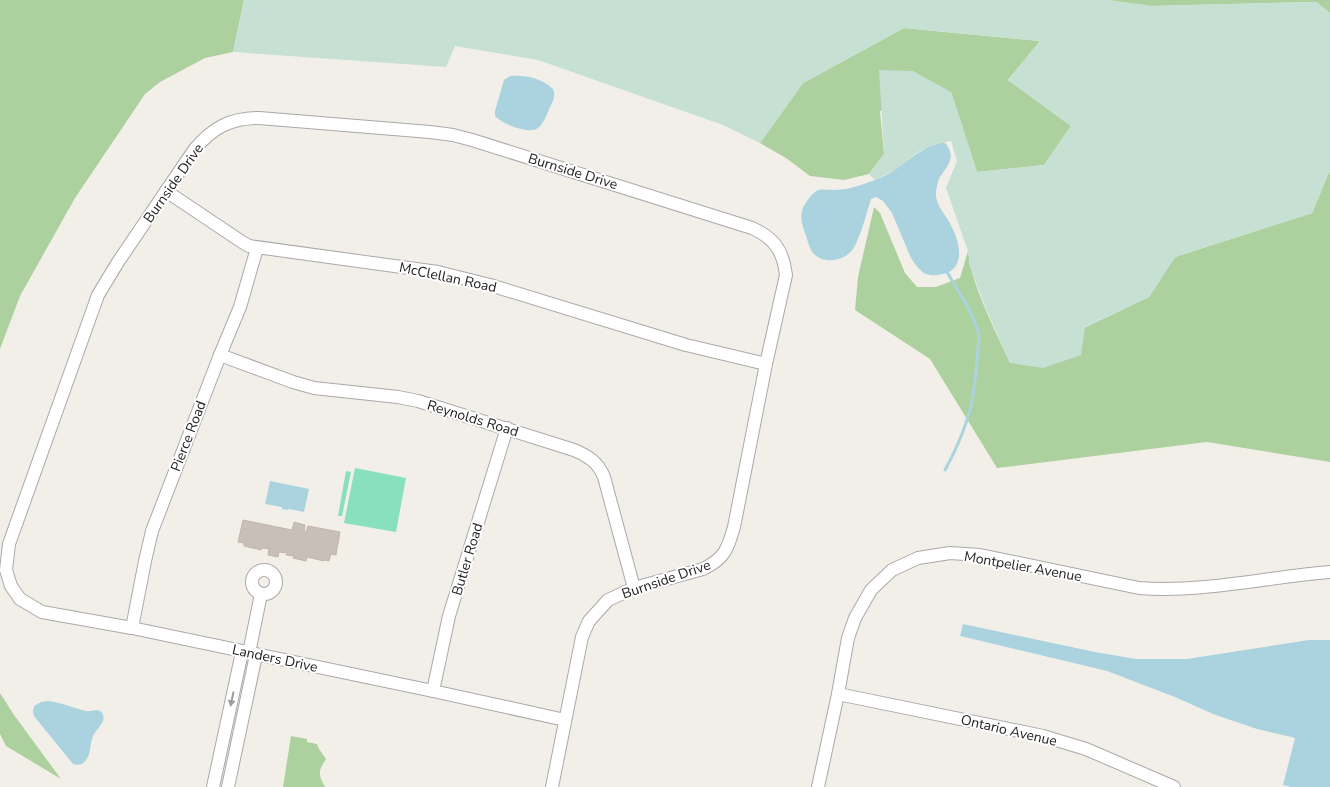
<svg xmlns="http://www.w3.org/2000/svg" width="1330" height="787" font-family="'Nunito Sans',sans-serif">
<style>
.forest{fill:#add19e}
.wetland{fill:#c6e0d4}
.pitch{fill:#88e0be}
.water{fill:#aad3df}
.lines{fill:none;stroke-linecap:round;stroke-linejoin:round}
.stream{stroke:#aad3df;stroke-width:3}
.building{fill:#c7bfb8;stroke:#c4b6ab}
.minor-casing{stroke:#a9a9a9;stroke-width:14}
.minor{stroke:#fff;stroke-width:12}
.oneway{fill:#9c9c9c}
.labels{text-anchor:middle;stroke-width:4;stroke-linejoin:round;paint-order:stroke}
.street-label{font-size:14px;fill:#222;stroke:#fff}
</style>
<rect width="100%" height="100%" fill="#f2efe9"/>
<!-- forest -->
<g class="forest">
<path d="M 0,0 L 244,0 L 233,52 L 205,58 L 160,82 L 145,94 L 75,198 L 20,296 L 0,349 Z"/>
<path d="M 1107,0 L 1330,0 L 1330,13 L 1316,2 L 1151,6 Z"/>
<path d="M 904,28 L 1040,41 L 1008,80 L 1071,126 L 1044,165 L 977,172 L 951,92 L 880,111 L 884,154 L 869,174 L 844,180 L 810,176 L 786,158 L 760,143 L 803,83 Z"/>
<path d="M 1330,170 L 1330,462 L 1207,442 L 997,468 L 930,359 L 855,310 L 858,277 L 874,207 L 880,213 L 905,273 L 917,287 L 936,287 L 960,278 L 968,251 C 972,287 995,329 1010,363 L 1149,297 L 1175,257 L 1312,213 Z"/>
<path d="M 0,693 L 14,715 L 61,779 L 6,746 L 0,734 Z"/>
<path d="M 291,736 L 307,739 L 307,742 L 317,744 L 319,749 L 326,759 C 318,771 318,774 325,787 L 283,787 Z"/>
</g>
<!-- wetland -->
<path class="wetland" d="M 244,0 L 1107,0 L 1152,6 L 1316,2 L 1330,13 L 1330,170 L 1312,213 L 1175,257 L 1149,297 L 1085,327 L 1081,355 L 1043,368 L 1010,363 L 984,304 L 969,264 L 969,254 L 946,188 L 957,161 L 951,141 L 934,145 L 918,152 L 897,169 L 875,180 L 869,174 L 884,154 L 879,70 L 913,71 L 951,92 L 977,172 L 1044,165 L 1071,126 L 1008,80 L 1040,41 L 904,28 L 803,83 L 760,143 L 723,125 L 538,60 L 455,46 L 446,67 L 233,52 Z"/>
<!-- pitch -->
<g class="pitch">
<path d="M 355,468 L 406,478 L 396,532 L 344,523 Z"/>
<path d="M 346,471 L 351,472 L 342,516 L 338,516 Z"/>
</g>
<!-- water -->
<g class="water">
<path d="M 510,76 C 526,75 541,78 553,89 C 556,96 553,101 550,107 C 547,114 544,123 538,128 C 530,135 502,124 495,116 L 495,111 L 504,80 Z"/>
<path d="M 940,143 L 945,143 C 957,157 948,165 940,177 C 937,182 936,190 936,196 C 937,205 943,212 948,220 C 954,230 960,244 959,256 C 958,263 956,268 949,272 C 944,274 936,276 930,275 C 921,274 916,265 911,258 L 892,213 L 883,201 L 876,197 L 871,199 C 867,212 860,239 853,249 C 845,261 823,265 813,253 C 809,248 808,241 806,236 C 800,219 798,212 810,197 C 812,194 816,191 819,190 C 824,189 829,190 834,190 C 844,190 855,187 864,184 C 876,180 888,175 898,168 C 914,156 921,149 940,143 Z"/>
<path d="M 270,481 L 309,489 L 304,512 L 289,509 L 287,510 L 282,509 L 282,507 L 265,504 Z"/>
<path d="M 963,624 L 1095,652 L 1136,659 L 1187,659 L 1309,640 L 1330,640 L 1330,787 L 1291,787 L 1283,785 L 1295,738 L 1257,729 L 1213,714 L 1175,697 L 1107,671 L 960,636 Z"/>
<path d="M 47,701 C 60,702 73,708 86,711 C 91,712 100,707 103,715 C 106,722 96,729 93,736 C 89,746 92,757 82,764 L 77,765 L 73,764 L 34,716 L 33,712 L 34,706 L 41,702 Z"/>
</g>
<g class="lines">
<!-- stream -->
<path class="stream" d="M 945,470 C 957,448 967,425 972,401 C 976,380 977,359 979,338 C 977,318 958,291 947,272"/>
</g>
<!-- building -->
<path class="building" d="M 243,520 L 292,530 L 294,522 L 305,525 L 304,532 L 306,532 L 308,526 L 340,532 L 336,555 L 331,554 L 329,561 L 324,560 L 324,561 L 307,557 L 306,561 L 293,558 L 294,556 L 286,555 L 287,553 L 279,552 L 278,557 L 268,555 L 269,549 L 262,548 L 261,550 L 244,546 L 244,543 L 238,542 Z"/>
<g class="lines">
<!-- minor casing -->
<g class="minor-casing">
<g id="minor">
<path d="M 166,191 L 242,242 L 249,246 L 438,272 L 490,285 L 686,345 L 766,364"/>
<path d="M 220,355 L 293,382 L 314,388 L 398,397 L 418,401 L 574,450 C 588,456 598,462 604,477 L 634,588"/>
<circle cx="264" cy="582" r="12"/>
<path d="M 132,628 L 145,561 L 152,531 L 220,355 L 240,307 L 257,248"/>
<path d="M 249,653 L 261,594"/>
<path d="M 433,691 L 449,616 L 507,428"/>
<path d="M 838,694 L 1043,736 L 1086,749 L 1174,787"/>
<path d="M 213,787 L 242,652"/>
<path d="M 228,787 L 256,655"/>
<path d="M 552,787 L 582,637 L 589,621 L 608,600 L 634,588 L 703,569 C 724,559 728,549 734,527 L 766,364 L 786,275 C 783,250 774,238 752,228 L 472,140 L 453,135 L 430,132 L 259,118 C 230,118 212,128 194,150 L 118,262 L 98,295 L 9,544 L 6,570 L 11,586 L 20,599 L 42,612 L 132,628 L 433,691 L 565,720"/>
<path d="M 818,787 L 838,694 L 848,638 L 855,618 L 871,590 L 892,570 L 918,558 L 950,553 L 980,555 L 1139,588 C 1203,593 1267,577 1330,572"/>
</g>
</g>
<!-- minor -->
<use href="#minor" class="minor"/>
</g>
<!-- one-way arrows -->
<defs><path id="oneway-solid" d="M-6-.8H1V-3.2L6.5 0L1 3.2V.8H-6Z" transform="scale(1.25)"/></defs>
<use class="oneway" href="#oneway-solid" transform="translate(232 699) rotate(102)"/>
<g class="labels">
<!-- street labels -->
<g class="street-label">
<text transform="translate(573 171) rotate(17)" y="5">Burnside Drive</text>
<text transform="translate(173 183) rotate(-55)" y="5">Burnside Drive</text>
<text transform="translate(448 277) rotate(12)" y="5">McClellan Road</text>
<text transform="translate(473 418) rotate(17)" y="5">Reynolds Road</text>
<text transform="translate(188 436) rotate(-69)" y="5">Pierce Road</text>
<text transform="translate(467 559) rotate(-73)" y="5">Butler Road</text>
<text transform="translate(1023 566) rotate(10)" y="5">Montpelier Avenue</text>
<text transform="translate(666 579) rotate(-19)" y="5">Burnside Drive</text>
<text transform="translate(275 658) rotate(12)" y="5">Landers Drive</text>
<text transform="translate(1009 730) rotate(13)" y="5">Ontario Avenue</text>
</g>
</g>
</svg>
